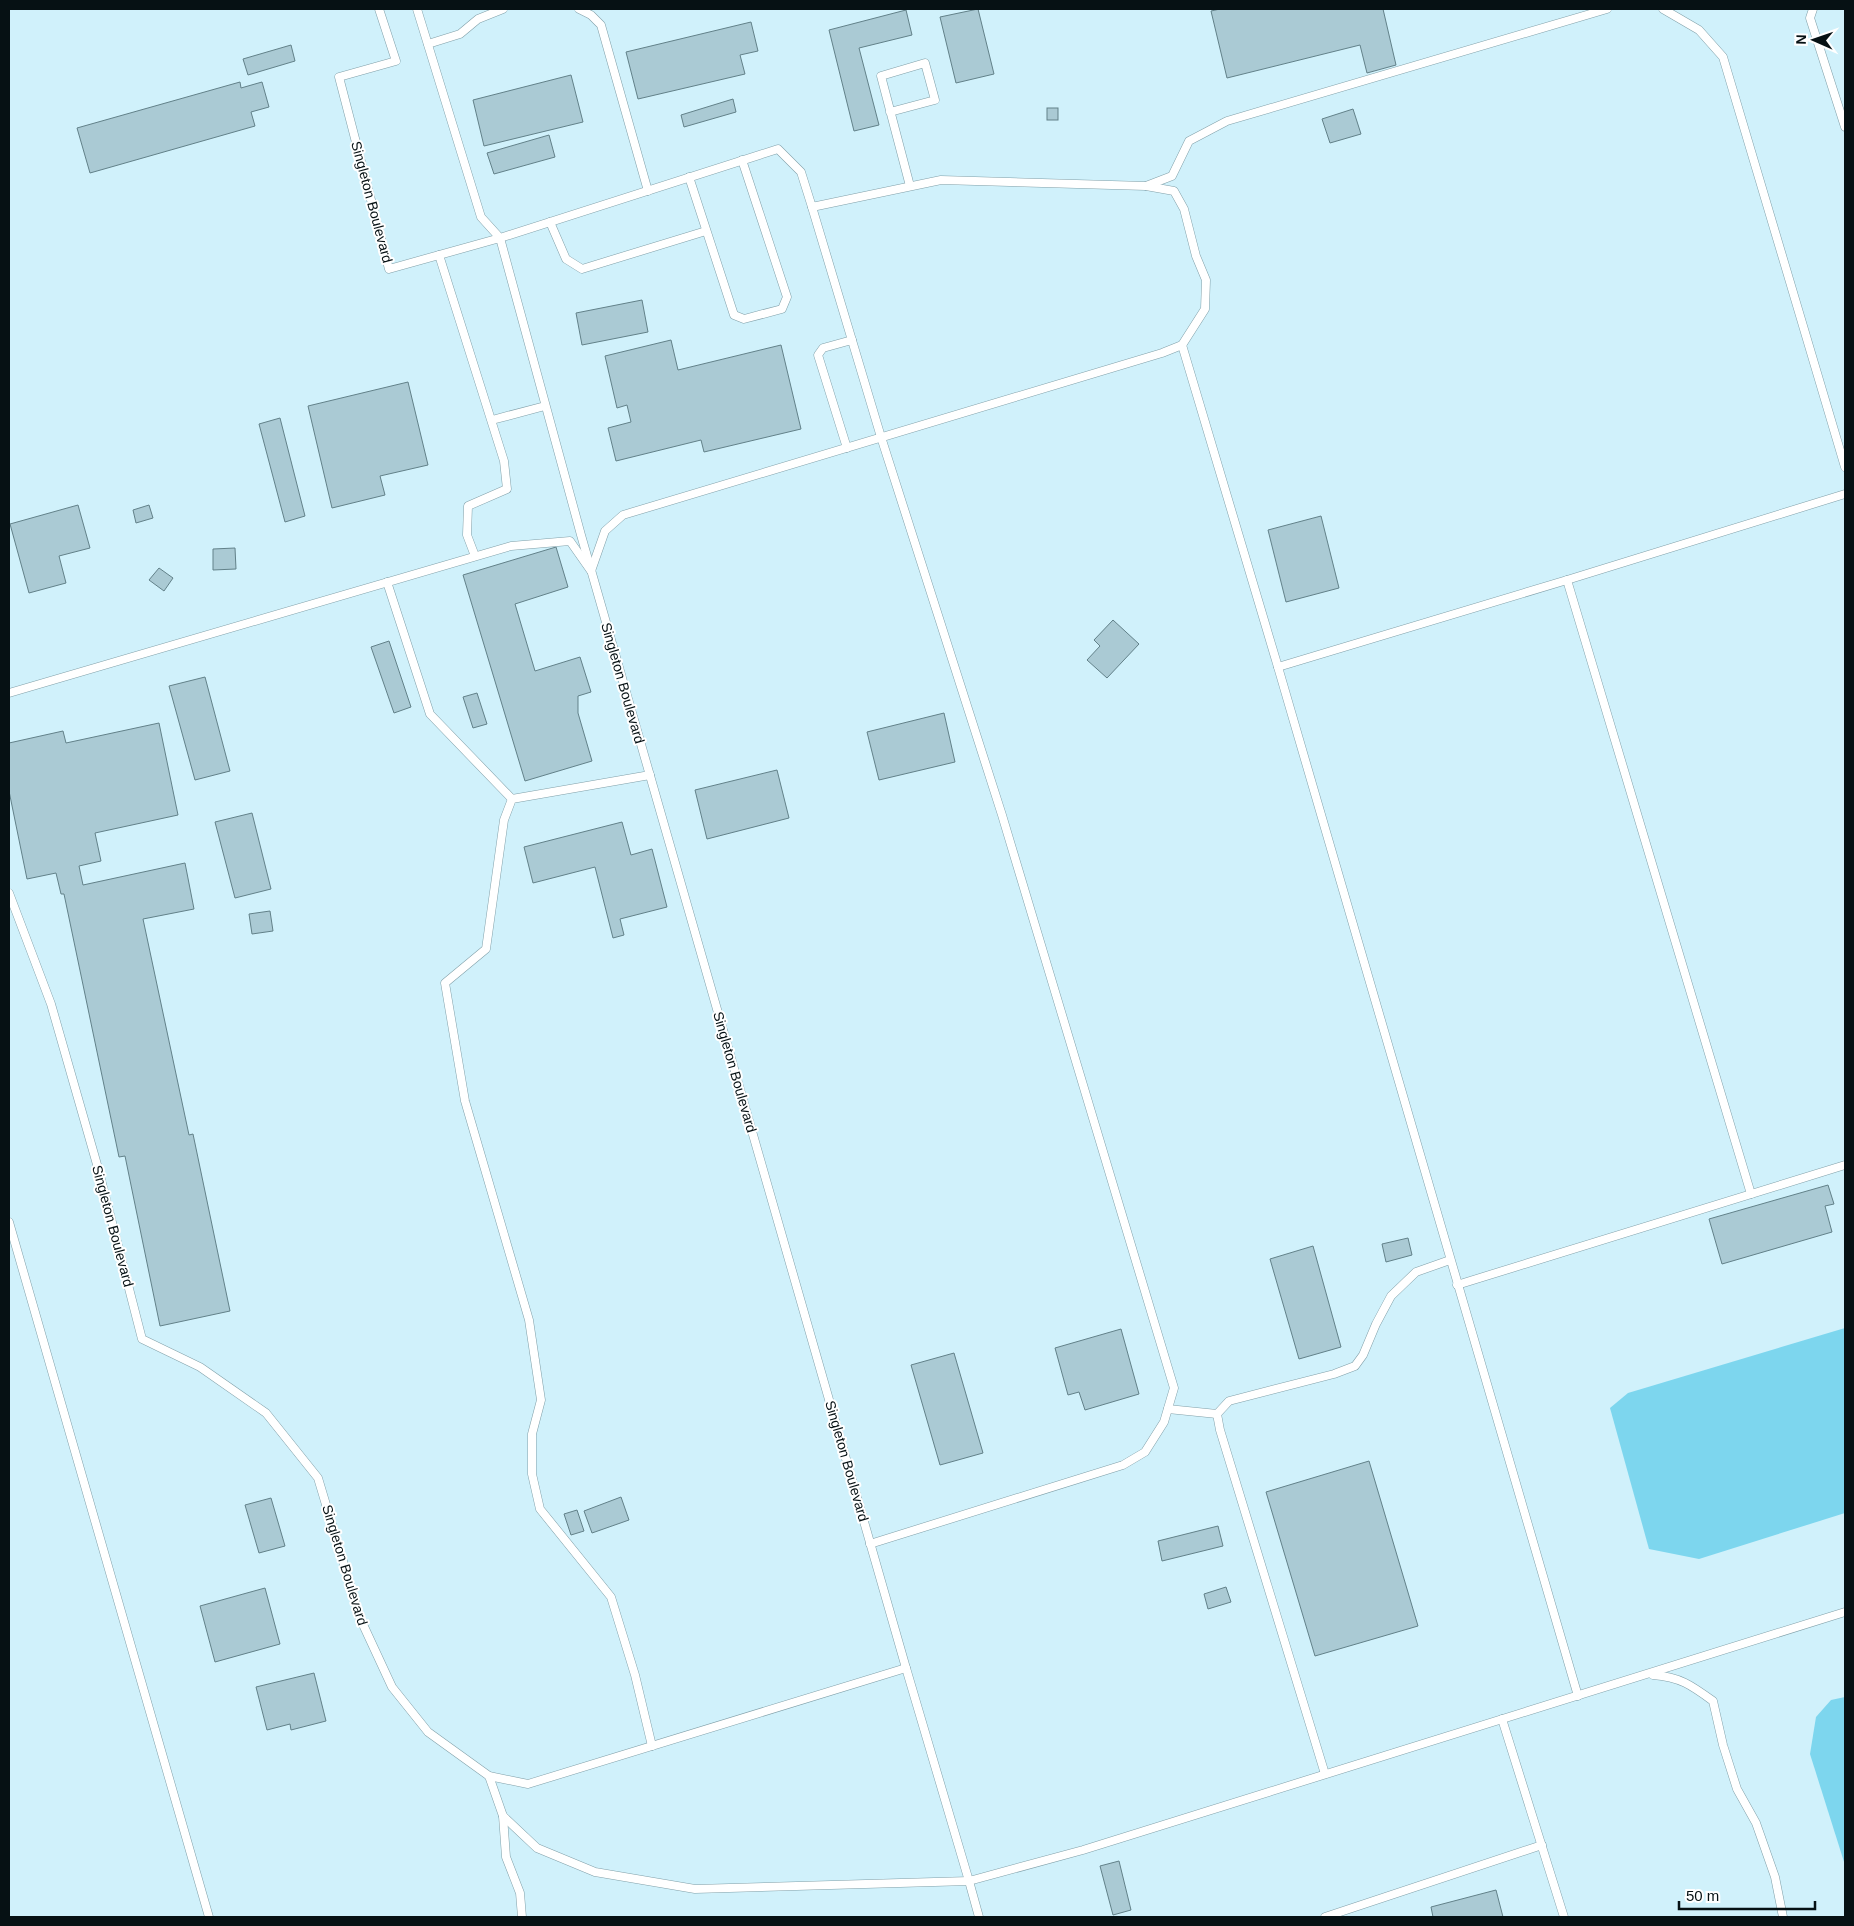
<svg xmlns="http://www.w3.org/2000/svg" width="1854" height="1926" font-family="Helvetica,sans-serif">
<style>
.water{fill:#7dd6ee}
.building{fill:#aacad4;stroke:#628189}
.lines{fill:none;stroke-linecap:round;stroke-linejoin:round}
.lane-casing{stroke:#81a0a9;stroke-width:9}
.lane{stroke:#fff;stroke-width:8}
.labels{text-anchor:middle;stroke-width:4;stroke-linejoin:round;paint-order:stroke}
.street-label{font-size:14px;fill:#061114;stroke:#fff}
</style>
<rect width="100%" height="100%" fill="#d0f1fb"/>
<!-- water -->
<g class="water">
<path d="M 1845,1328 L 1845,1513 L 1699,1559 L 1649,1549 L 1610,1408 L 1628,1393 Z"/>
<path d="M 1845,1697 L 1845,1865 L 1810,1754 L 1816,1717 L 1831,1700 Z"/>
</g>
<!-- building -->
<g class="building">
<path d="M 978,9 L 994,74 L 956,83 L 940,17 Z"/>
<path d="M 1220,9 L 1383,9 L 1396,65 L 1367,73 L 1360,45 L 1227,78 L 1211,11 Z"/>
<path d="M 906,10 L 912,35 L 859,48 L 879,125 L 854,131 L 829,30 Z"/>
<path d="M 751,22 L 758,51 L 740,55 L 745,74 L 638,99 L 626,52 Z"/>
<path d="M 291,45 L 295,61 L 248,75 L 243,59 Z"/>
<path d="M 571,75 L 583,122 L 484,146 L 473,100 Z"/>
<path d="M 240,82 L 241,88 L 262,82 L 269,107 L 251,112 L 255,126 L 90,173 L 77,128 Z"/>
<path d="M 733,99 L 736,112 L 684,127 L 681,115 Z"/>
<rect x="1047" y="108" width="11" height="12"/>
<path d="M 1353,109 L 1361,134 L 1330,143 L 1322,119 Z"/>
<path d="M 549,135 L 555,157 L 494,174 L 487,153 Z"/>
<path d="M 642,300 L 648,332 L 582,345 L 576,313 Z"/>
<path d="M 671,340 L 678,370 L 781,345 L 801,429 L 704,452 L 701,440 L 616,461 L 608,428 L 631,422 L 627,405 L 617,408 L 605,356 Z"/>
<path d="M 408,382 L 428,465 L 380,476 L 385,495 L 332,508 L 308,406 Z"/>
<path d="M 280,418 L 305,516 L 285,522 L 259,424 Z"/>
<path d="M 78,505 L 90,548 L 59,556 L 66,583 L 29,593 L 10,524 Z"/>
<path d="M 149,505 L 153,518 L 136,523 L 133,510 Z"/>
<path d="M 1321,516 L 1339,588 L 1286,602 L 1268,530 Z"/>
<path d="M 556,547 L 568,587 L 515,604 L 535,671 L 580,657 L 591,692 L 578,696 L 578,713 L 592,761 L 525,781 L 463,575 Z"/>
<path d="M 235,548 L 236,569 L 213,570 L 213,549 Z"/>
<path d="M 159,568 L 173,578 L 164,591 L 149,580 Z"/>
<path d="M 1113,620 L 1139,644 L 1107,678 L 1087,660 L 1100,646 L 1094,640 Z"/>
<path d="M 389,641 L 411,707 L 394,713 L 371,647 Z"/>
<path d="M 205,677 L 230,771 L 195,780 L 169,686 Z"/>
<path d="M 477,693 L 487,724 L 473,728 L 463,697 Z"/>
<path d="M 944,713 L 955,762 L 879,780 L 867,732 Z"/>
<path d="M 159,723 L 178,815 L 95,833 L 101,861 L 79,866 L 83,885 L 185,863 L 194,909 L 143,919 L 189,1135 L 193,1134 L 230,1311 L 160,1326 L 125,1156 L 119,1157 L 64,894 L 61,894 L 56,873 L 27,879 L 9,791 L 9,743 L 63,731 L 66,743 Z"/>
<path d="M 777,770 L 789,818 L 707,839 L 695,790 Z"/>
<path d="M 252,813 L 271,889 L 235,898 L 215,822 Z"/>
<path d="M 622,822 L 631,855 L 652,849 L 667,907 L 620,919 L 624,935 L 613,938 L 595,867 L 533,883 L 524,847 Z"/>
<path d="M 270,911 L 273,931 L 252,934 L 249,914 Z"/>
<path d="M 1828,1185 L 1834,1204 L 1825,1206 L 1832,1232 L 1722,1264 L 1709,1219 Z"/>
<path d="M 1408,1238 L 1412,1255 L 1386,1262 L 1382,1244 Z"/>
<path d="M 1313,1246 L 1341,1347 L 1299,1359 L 1270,1259 Z"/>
<path d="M 1121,1329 L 1139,1394 L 1085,1410 L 1079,1392 L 1068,1395 L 1055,1348 Z"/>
<path d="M 954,1353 L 983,1453 L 940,1465 L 911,1365 Z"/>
<path d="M 1369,1461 L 1418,1626 L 1315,1656 L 1266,1492 Z"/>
<path d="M 621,1497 L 629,1520 L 592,1533 L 584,1511 Z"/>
<path d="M 271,1498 L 285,1546 L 259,1553 L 245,1505 Z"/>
<path d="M 577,1510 L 584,1531 L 571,1535 L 564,1514 Z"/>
<path d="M 1218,1526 L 1223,1546 L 1162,1561 L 1158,1541 Z"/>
<path d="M 1226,1587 L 1231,1602 L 1208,1609 L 1204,1594 Z"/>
<path d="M 265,1588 L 280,1644 L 215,1662 L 200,1606 Z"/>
<path d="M 314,1673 L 326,1721 L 291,1730 L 290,1724 L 267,1730 L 256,1687 Z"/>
<path d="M 1119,1861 L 1131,1910 L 1113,1915 L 1100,1866 Z"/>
<path d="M 1496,1890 L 1503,1917 L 1433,1917 L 1431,1907 Z"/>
</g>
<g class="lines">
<!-- lane casing -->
<g class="lane-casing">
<g id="lane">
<path d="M 417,9 L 481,217 L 500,238 L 778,149 L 801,172 L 812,207 L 941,180 L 1146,186 L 1172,176 L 1189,141 L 1227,121 L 1607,9"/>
<path d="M 579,9 L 591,15 L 601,25 L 648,191"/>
<path d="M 1663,9 L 1699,30 L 1723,57 L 1845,467"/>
<path d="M 1813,9 L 1810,18 L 1845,127"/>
<path d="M 428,44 L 460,34 L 478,19 L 503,9"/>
<path d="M 890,112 L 935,100 L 925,63 L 881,76 L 910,186"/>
<path d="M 689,177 L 734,315 L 744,319 L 782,309 L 787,297 L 742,160"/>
<path d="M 812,207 L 881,437 L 1002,815 L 1174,1388 L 1164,1422 L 1145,1452 L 1123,1465 L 870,1544"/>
<path d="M 550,222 L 566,259 L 582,269 L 706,231"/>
<path d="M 439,255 L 504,461 L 507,489 L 468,506 L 467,535 L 475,556"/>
<path d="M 1182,345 L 1278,667 L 1578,1696"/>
<path d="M 492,420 L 545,406"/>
<path d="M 847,448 L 818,355 L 823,348 L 852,340"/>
<path d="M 1567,580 L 1751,1194"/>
<path d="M 387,582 L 430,714 L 512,799"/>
<path d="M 1278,667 L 1567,580 L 1845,494"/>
<path d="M 9,693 L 511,546 L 570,541 L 591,571 L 605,531 L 623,515 L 1162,353 L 1182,345 L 1205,309 L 1206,280 L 1196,256 L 1184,209 L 1174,191 L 1146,186"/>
<path d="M 650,775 L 512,799 L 504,820 L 486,949 L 445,983 L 465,1101 L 529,1320 L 541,1400 L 532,1434 L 532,1474 L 540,1509 L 611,1597 L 635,1675 L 652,1746"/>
<path d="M 9,893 L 51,1004 L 98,1168 L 142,1339 L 200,1367 L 266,1413 L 318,1478 L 360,1618 L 392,1687 L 428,1732 L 489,1776 L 528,1784 L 906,1668 L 581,535 L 500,238 L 389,269 L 339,77 L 396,61 L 379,9"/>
<path d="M 9,1222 L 209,1917"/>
<path d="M 1457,1285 L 1845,1165"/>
<path d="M 1168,1409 L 1217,1414"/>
<path d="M 906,1668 L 969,1881 L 1083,1850 L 1845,1612"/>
<path d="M 1653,1675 C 1680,1677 1691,1685 1713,1701 L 1723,1745 L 1737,1789 L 1756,1823 L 1775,1877 L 1783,1917"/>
<path d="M 1502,1719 L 1564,1917"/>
<path d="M 1325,1774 L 1220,1430 L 1217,1414 L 1229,1401 L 1334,1374 L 1355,1366 L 1363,1355 L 1376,1324 L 1391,1296 L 1416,1272 L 1450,1260"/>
<path d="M 489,1776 L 503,1816 L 537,1848 L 595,1872 L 695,1889 L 969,1881 L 979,1917"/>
<path d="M 503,1816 L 506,1857 L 520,1893 L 522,1917"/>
<path d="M 1325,1917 L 1542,1845"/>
</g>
</g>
<!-- lane -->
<use href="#lane" class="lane"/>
</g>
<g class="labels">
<!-- street labels -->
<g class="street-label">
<text transform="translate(372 202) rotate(75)" y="5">Singleton Boulevard</text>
<text transform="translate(623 683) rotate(74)" y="5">Singleton Boulevard</text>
<text transform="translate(735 1072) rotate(74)" y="5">Singleton Boulevard</text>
<text transform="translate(113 1226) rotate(75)" y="5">Singleton Boulevard</text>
<text transform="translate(847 1461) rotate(74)" y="5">Singleton Boulevard</text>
<text transform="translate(345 1565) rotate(73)" y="5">Singleton Boulevard</text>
</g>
</g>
<!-- border -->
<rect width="1854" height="1926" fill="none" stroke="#061114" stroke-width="20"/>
<!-- north arrow -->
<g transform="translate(1814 40) rotate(272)" stroke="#ffffff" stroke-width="4" paint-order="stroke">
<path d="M0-4L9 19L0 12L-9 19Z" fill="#061114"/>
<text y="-8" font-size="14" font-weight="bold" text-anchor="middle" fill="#061114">N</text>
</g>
<!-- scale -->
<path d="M1679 1901v8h136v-8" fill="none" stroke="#061114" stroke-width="2.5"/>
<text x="1686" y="1901" font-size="15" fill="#061114" stroke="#ffffff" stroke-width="4" paint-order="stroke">50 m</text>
</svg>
